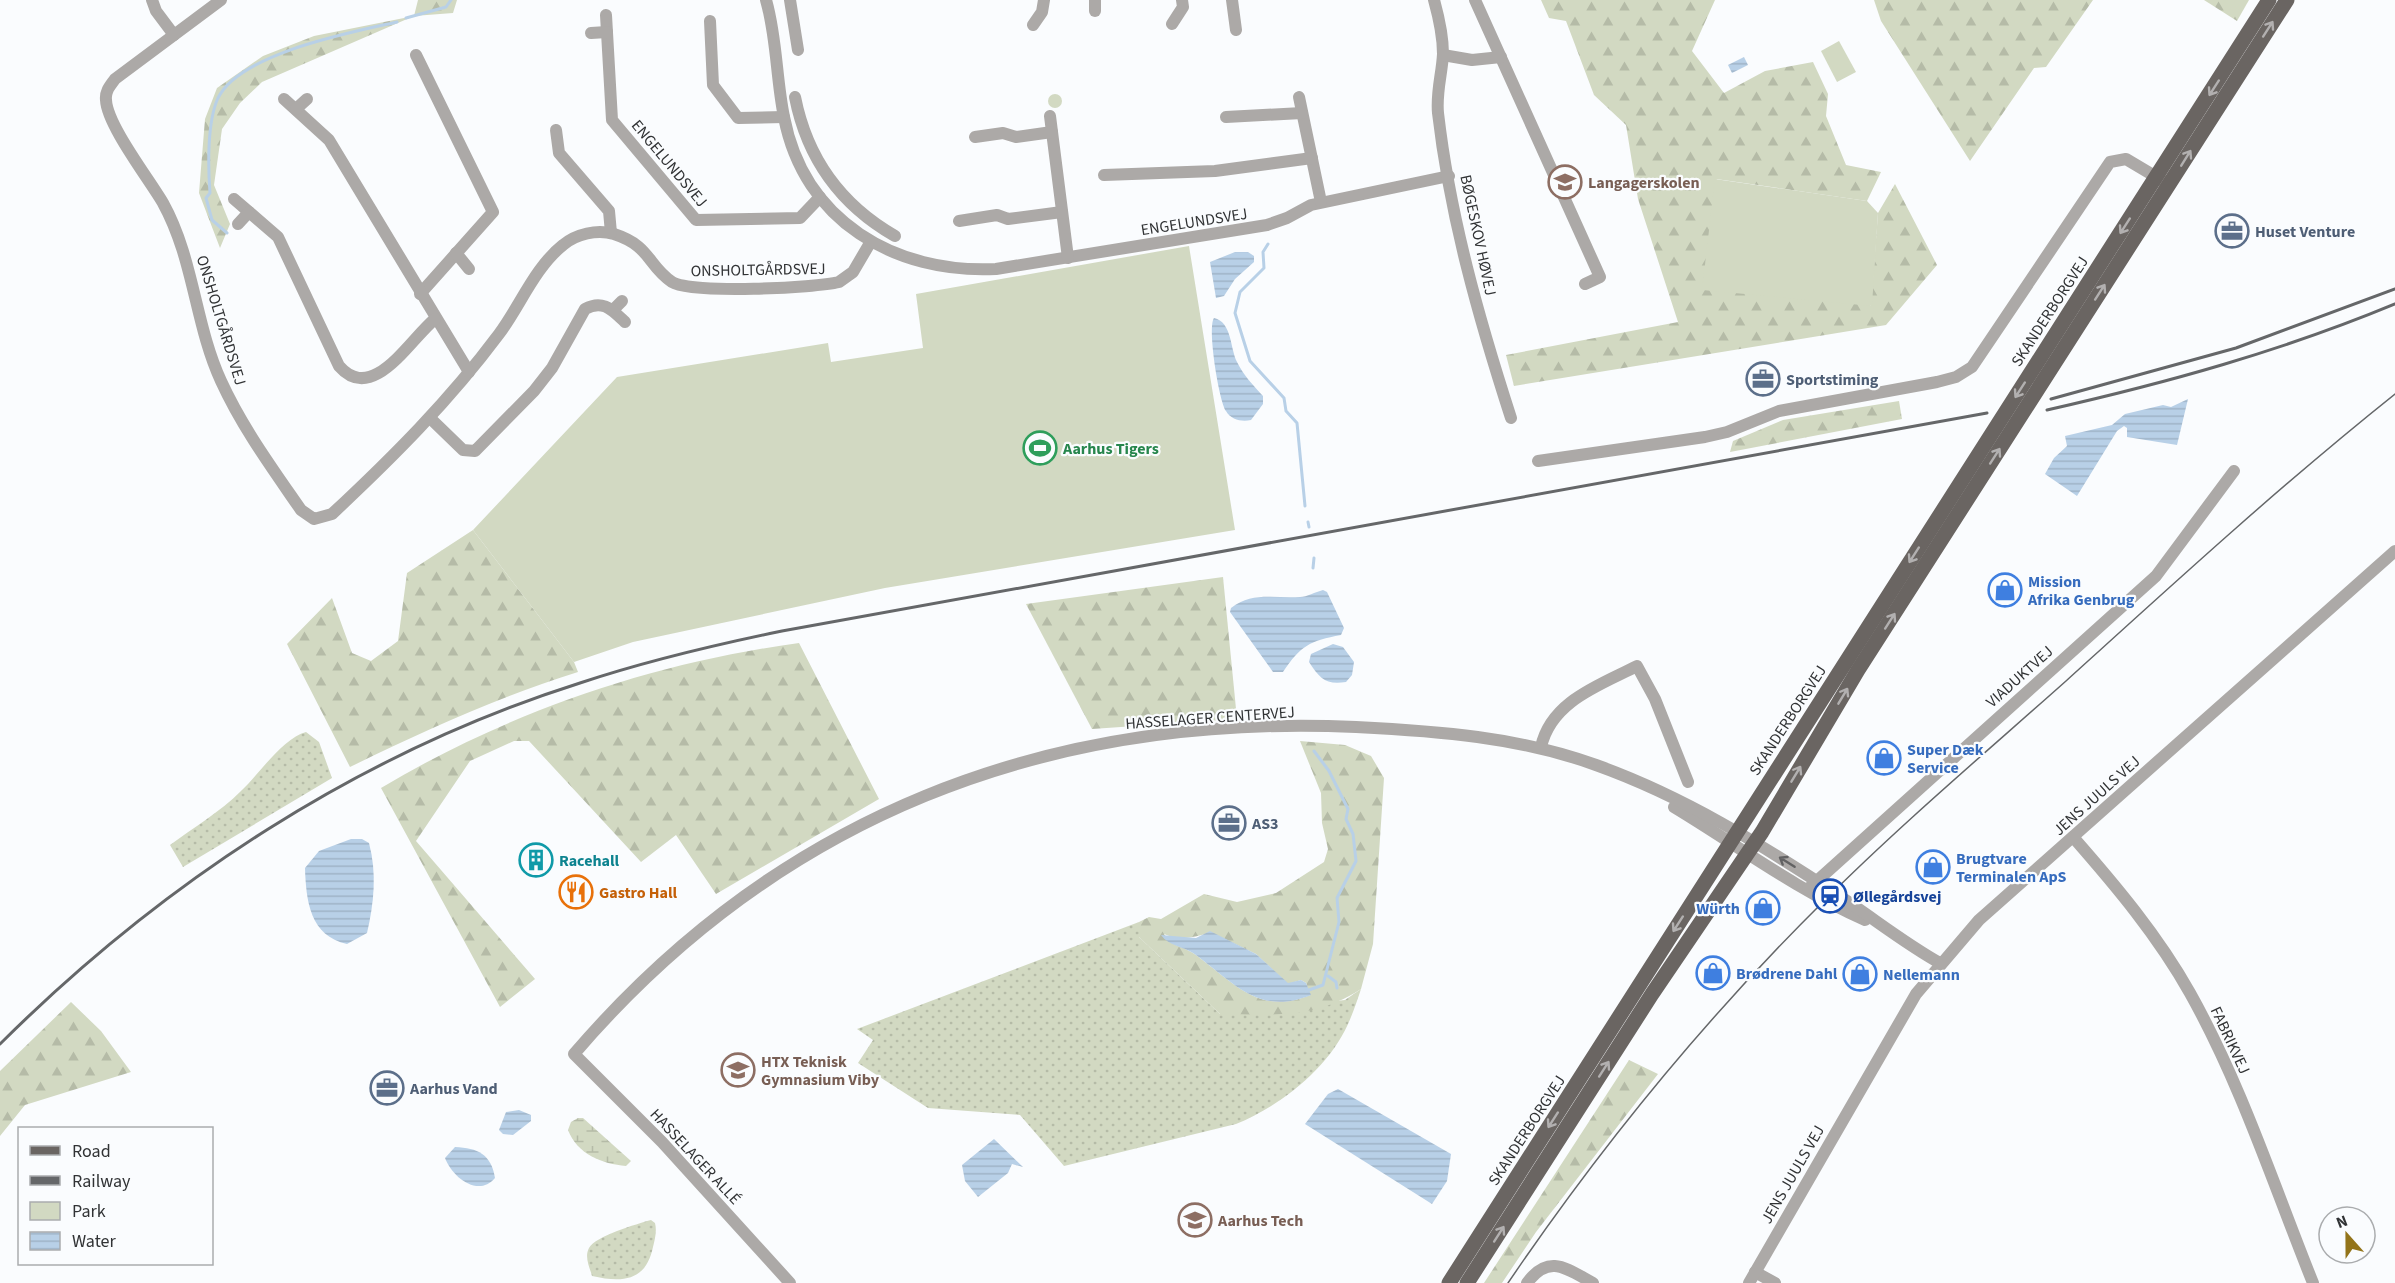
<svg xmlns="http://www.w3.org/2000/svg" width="2395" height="1283" font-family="'Source Sans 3',sans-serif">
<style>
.grass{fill:url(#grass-dots)}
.forest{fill:url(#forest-firs);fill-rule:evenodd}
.wetland{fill:url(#wetland-marsh)}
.green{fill:#d2d9c2}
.water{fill:url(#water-rules)}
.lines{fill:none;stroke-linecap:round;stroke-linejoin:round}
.stream{stroke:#b8d0e7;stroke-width:3}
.minor{stroke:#aca9a7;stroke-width:12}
.major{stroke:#6a6562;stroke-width:15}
.tram{stroke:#656769;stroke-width:1.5}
.rail{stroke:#656769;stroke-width:3}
.oneway{stroke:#b2b0b0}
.oneway2{stroke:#626263}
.labels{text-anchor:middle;stroke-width:4.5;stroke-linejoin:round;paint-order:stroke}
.street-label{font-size:16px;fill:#313335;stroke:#fafcfe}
.education-label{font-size:16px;font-weight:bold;fill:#785e54;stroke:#fafcfe;text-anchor:start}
.service-label{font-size:16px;font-weight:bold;fill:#4e5e75;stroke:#fafcfe;text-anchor:start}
.leisure-label{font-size:16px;font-weight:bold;fill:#27864d;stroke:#fafcfe;text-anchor:start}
.shop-label{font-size:16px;font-weight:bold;fill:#366cbe;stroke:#fafcfe;text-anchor:start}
.culture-label{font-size:16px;font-weight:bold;fill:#0d838f;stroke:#fafcfe;text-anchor:start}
.food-label{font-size:16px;font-weight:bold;fill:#c56008;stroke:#fafcfe;text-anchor:start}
.transit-label{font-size:16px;font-weight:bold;fill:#164399;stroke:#fafcfe;text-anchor:start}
</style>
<defs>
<pattern id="grass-dots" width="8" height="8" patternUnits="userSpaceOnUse" patternTransform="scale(1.5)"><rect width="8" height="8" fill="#d2d9c2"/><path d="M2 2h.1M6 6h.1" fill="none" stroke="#b5bba7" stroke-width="1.8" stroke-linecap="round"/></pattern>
<pattern id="forest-firs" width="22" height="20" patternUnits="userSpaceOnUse" patternTransform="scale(1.5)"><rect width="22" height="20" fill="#d2d9c2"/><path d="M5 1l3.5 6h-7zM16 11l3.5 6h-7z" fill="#b5bba7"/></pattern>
<pattern id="wetland-marsh" width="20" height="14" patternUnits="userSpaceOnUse" patternTransform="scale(1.5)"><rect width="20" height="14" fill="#d2d9c2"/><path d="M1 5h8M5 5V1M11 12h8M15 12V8" fill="none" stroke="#b5bba7"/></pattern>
<pattern id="water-rules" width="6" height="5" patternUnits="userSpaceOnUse" patternTransform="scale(1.5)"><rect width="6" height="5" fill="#b8d0e7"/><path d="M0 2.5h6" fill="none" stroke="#9fb3c7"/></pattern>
</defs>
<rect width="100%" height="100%" fill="#fafcfe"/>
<!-- grass -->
<g class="grass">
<path d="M 306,732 L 319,742 L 332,778 L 183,867 L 170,845 C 193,828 220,812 241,791 C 259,774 283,738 306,732 Z"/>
<path d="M 1139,922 L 1139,937 L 1220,1014 L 1345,1000 L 1361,989 C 1357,1001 1353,1013 1348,1024 C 1328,1069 1280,1106 1236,1124 L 1064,1166 L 1020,1115 L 928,1108 L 858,1063 L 873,1040 L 857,1029 Z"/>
<path d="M 651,1220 L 655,1223 C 657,1231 655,1239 653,1247 C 646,1281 623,1283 592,1276 C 590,1268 584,1257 589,1248 C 595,1236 637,1224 651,1220 Z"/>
</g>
<!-- forest -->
<g class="forest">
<path d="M 418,0 L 457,0 L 453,13 L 414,16 L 262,82 L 240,103 L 222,129 L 214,185 L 230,224 L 220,248 L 199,193 L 205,119 L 217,88 L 263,56 L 314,36 L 414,16 Z"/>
<path d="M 1541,0 L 1715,0 L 1692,51 L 1724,93 L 1765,71 L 1813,62 L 1828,94 L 1826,116 L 1846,165 L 1881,172 L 1867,201 L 1716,179 L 1871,306 L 1878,213 L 1895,184 L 1937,265 L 1886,325 L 1514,386 L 1506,355 L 1678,322 L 1638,199 L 1626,125 L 1594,95 L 1566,21 L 1549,18 Z"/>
<path d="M 1874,0 L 2093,0 L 2046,67 L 2034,68 L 1970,161 L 1881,21 Z"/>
<path d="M 2204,0 L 2249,0 L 2237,21 Z"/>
<path d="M 1899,401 L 1902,419 L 1730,452 L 1733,441 L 1783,420 Z"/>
<path d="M 473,530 L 574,662 L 578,672 C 498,697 424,731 350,767 L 287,644 L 332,598 L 352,653 L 371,661 L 398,641 L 407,573 Z"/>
<path d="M 1223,577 L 1237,719 L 1092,729 L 1026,604 Z"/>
<path d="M 799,643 L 879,799 L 716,894 L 676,835 L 641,862 L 529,741 L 514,741 L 470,761 L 416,841 L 535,979 L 500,1007 L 381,788 C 508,712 652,663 799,643 Z"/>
<path d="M 1300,741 L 1345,745 L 1371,756 L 1384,778 L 1373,944 L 1361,989 C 1313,1020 1274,1014 1220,1014 L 1139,937 L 1139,922 L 1149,917 L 1161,919 L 1204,894 L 1237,902 L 1276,893 L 1324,862 L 1328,849 L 1322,823 L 1321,793 ZM 1210,932 L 1256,954 L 1288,984 L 1301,980 L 1306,983 L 1310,995 C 1258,1017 1233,981 1193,953 C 1182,946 1171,946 1164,934 C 1179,941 1195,938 1210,932 Z"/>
<path d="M 71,1002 L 101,1031 L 131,1072 L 25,1105 L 0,1136 L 0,1071 Z"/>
<path d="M 1629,1060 L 1658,1074 L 1536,1232 L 1502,1283 L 1484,1283 Z"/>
</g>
<!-- wetland -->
<path class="wetland" d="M 578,1118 L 583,1118 L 631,1161 L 626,1166 C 602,1164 577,1154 568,1130 L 571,1122 Z"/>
<!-- green -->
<g class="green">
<path d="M 1839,41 L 1856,72 L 1837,82 L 1821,51 Z"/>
<circle cx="1055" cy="101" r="7"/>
<path d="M 1715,179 L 1867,201 L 1878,213 L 1872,306 L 1702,290 Z"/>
<path d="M 1189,246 L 1235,530 L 885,588 L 633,642 L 574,662 L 473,530 L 617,377 L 828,343 L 831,362 L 923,348 L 916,294 Z"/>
</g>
<!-- water -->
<g class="water">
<path d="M 1744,57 L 1748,65 L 1732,73 L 1728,65 Z"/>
<path d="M 1235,252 L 1248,252 L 1254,256 L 1254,262 L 1235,279 L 1224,296 L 1216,298 L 1210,262 Z"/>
<path d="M 1214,318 C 1232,322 1230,348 1237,362 C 1244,376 1253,385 1263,396 L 1263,404 L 1251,420 C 1242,422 1231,420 1226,411 C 1219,401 1207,327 1214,318 Z"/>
<path d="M 2188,399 L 2177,445 L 2127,437 L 2127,428 L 2124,426 L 2117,431 L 2077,496 L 2045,474 L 2054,458 L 2067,446 L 2065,436 L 2112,425 L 2125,414 L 2163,405 L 2171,407 Z"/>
<path d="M 1323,590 L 1327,592 L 1344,628 L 1341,635 C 1310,641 1301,645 1283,672 L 1273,672 L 1230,612 L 1231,608 C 1253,591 1275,599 1300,597 C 1307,597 1315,592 1323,590 Z"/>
<path d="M 1333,644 L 1343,647 L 1354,662 L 1352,675 L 1346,682 C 1326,685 1320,679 1309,662 L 1311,654 Z"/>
<path d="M 351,839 L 362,839 L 369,843 C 377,873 374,903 367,933 L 347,944 C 310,936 306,901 305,868 L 319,851 Z"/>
<path d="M 1210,931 L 1256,954 L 1288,983 L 1301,980 L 1306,983 L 1311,995 C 1257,1017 1233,981 1193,953 C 1182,946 1169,946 1161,935 L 1196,938 Z"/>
<path d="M 1338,1089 L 1451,1154 L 1447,1181 L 1432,1204 L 1305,1124 L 1328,1094 Z"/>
<path d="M 519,1110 L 531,1115 L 531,1121 L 513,1135 L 503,1134 L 499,1130 L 506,1112 Z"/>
<path d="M 994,1139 L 1023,1167 L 1012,1164 L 1008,1173 L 978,1197 L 965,1181 L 962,1165 Z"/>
<path d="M 455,1147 C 478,1148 491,1154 495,1178 C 478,1198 452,1177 445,1158 Z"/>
</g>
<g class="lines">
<!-- stream -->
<g class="stream">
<path d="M 406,18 L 446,7 L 451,0"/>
<path d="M 227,233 L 212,220 L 206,198 L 210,193 C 208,167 207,122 218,98 C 240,53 353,32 397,22"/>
<path d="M 1268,244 L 1263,252 L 1264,268 L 1240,292 L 1235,313 L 1250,361 L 1284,398 L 1286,411 L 1297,423 L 1305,506"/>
<path d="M 1308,522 L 1309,527"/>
<path d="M 1313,568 L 1314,558"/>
<path d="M 1328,976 L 1336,982 L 1337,988"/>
<path d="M 1306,991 L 1323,985 L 1339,922 L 1337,898 L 1356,861 L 1353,834 L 1346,819 L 1348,809 L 1329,771 L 1314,751"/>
</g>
<!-- minor -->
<g class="minor">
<path d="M 152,0 L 156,11 L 174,35"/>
<path d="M 221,0 L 115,79 C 110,86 105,91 106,100 C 107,125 149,179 163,203 C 194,259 195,325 221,381 C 242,427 272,468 301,510 L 314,519 L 332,514 C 393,457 449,401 499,334 C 520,306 535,267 563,245 C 576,234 597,229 614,234 C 651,246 647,265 672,282 C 690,294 816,288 839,282 L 853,272 L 870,243"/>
<path d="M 766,0 C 777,38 776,78 784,117 C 804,221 895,274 996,269 L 1267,225 L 1287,218 L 1311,205 L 1449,176"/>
<path d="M 790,0 L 798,50"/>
<path d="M 1232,0 L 1236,30"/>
<path d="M 1434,0 C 1439,18 1443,35 1443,54 C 1442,74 1436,92 1438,113 C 1450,217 1479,319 1511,418"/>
<path d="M 1475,0 L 1600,277 L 1585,284"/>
<path d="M 1095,11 L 1095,0"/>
<path d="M 606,15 L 612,120 L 696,220 L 800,218 L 820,197"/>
<path d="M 710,21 L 713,85 L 738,118 L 784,117"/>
<path d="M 1172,24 L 1183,7 L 1182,0"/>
<path d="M 1033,25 L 1042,12 L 1044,0"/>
<path d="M 591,33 L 607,32"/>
<path d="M 416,55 L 493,212 L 420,294"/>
<path d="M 1443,55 L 1472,60 L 1501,57"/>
<path d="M 795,97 C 807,158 841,205 895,236"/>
<path d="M 1299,97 L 1321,202"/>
<path d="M 284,99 L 329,140 L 469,372"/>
<path d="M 296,109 L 307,99"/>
<path d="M 1050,116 L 1068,258"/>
<path d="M 1226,117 L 1302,113"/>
<path d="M 556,130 L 559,153 L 609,211 L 611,233"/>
<path d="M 975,137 L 1003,133 L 1016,137 L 1052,132"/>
<path d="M 1104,175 L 1215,171 L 1312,158"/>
<path d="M 234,199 L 278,237 L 339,366 C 373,405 410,339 435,319"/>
<path d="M 959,221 L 997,215 L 1008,219 L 1062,212"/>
<path d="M 238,224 L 249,212"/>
<path d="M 456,253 L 469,269"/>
<path d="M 613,310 L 622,301"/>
<path d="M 431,419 L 463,450 L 475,451 L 534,391 L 552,368 L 585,309 C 603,299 612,310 625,322"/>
<path d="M 1538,461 L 1705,437 L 1727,432 L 1779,411 L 1937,382 L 1956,377 L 1972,367 L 2110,162 L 2126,159 L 2163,181"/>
<path d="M 1541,747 C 1551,701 1600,685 1637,666 L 1655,699 L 1688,782"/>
<path d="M 1674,807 C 1737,845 1797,890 1865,920"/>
<path d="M 2073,837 C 2116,886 2158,936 2190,993 C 2241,1084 2274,1186 2313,1283"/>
<path d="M 1808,889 L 2156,576 L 2234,471"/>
<path d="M 1755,1272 L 1775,1283"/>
<path d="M 790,1283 L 662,1142 L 574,1054 C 778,816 1045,713 1356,727 C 1437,731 1519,737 1596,765 C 1683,796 1762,845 1838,895 C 1872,917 1904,943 1940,963"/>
<path d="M 1527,1283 C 1549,1253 1567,1269 1593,1283"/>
<path d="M 1749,1283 L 1916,994 L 1979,920 L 2395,551"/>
</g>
<!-- major -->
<g class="major">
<path d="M 1449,1283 L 2269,0"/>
<path d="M 1467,1283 L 1652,994 L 1762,832 L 1858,670 L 2287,0"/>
</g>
<!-- tram -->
<path class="tram" d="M 1508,1283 C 1601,1146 1705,1019 1822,903 C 1900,825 1984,754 2066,681 C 2174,583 2281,485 2395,394"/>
<!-- rail -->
<g class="rail">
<path d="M 2051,399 L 2236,348 L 2395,289"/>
<path d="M 2047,410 C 2166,383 2282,351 2395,304"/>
<path d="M 0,1044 C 163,882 359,753 580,683 C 646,661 714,645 782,631 L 1987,413"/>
</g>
</g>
<!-- one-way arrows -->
<defs><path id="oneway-shaft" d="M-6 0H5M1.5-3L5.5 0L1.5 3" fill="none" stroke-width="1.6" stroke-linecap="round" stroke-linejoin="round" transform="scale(1.5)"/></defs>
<g class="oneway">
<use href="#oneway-shaft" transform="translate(2268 29) rotate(-57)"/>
<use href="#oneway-shaft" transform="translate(2214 88) rotate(123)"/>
<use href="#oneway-shaft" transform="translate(2186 158) rotate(-58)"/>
<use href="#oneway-shaft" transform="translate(2125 226) rotate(123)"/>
<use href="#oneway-shaft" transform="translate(2100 292) rotate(-57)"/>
<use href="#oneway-shaft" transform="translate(2020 390) rotate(123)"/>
<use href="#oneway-shaft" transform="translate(1995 456) rotate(-57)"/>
<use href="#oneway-shaft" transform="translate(1914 555) rotate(123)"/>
<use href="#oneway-shaft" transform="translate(1890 621) rotate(-57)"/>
<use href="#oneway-shaft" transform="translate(1843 696) rotate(-59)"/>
<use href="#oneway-shaft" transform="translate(1796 774) rotate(-59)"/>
<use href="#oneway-shaft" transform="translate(1678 924) rotate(123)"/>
<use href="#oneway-shaft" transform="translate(1604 1069) rotate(-57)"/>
<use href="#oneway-shaft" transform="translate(1553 1120) rotate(123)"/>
<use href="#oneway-shaft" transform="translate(1499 1234) rotate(-57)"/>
</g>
<use class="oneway2" href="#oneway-shaft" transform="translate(1787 862) rotate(-148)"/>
<!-- icons -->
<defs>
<g id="school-ring" transform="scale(1.725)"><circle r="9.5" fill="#fafcfe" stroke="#8d6e63" stroke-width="1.5"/><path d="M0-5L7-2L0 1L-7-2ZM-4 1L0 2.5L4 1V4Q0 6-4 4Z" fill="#8d6e63"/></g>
<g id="office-ring" transform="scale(1.725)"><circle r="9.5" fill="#fafcfe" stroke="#5c6f8a" stroke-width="1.5"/><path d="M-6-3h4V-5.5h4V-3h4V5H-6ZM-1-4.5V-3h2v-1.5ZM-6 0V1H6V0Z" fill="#5c6f8a"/></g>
<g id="stadium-ring" transform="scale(1.725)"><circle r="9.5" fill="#fafcfe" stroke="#2e9e5b" stroke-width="1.5"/><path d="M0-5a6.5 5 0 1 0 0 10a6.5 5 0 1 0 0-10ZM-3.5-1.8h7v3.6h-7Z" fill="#2e9e5b"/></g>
<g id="shop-ring" transform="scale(1.725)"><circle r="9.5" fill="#fafcfe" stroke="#3f7fe0" stroke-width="1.5"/><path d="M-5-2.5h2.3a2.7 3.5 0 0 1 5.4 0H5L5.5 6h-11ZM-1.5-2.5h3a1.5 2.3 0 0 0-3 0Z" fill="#3f7fe0"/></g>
<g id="building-ring" transform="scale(1.725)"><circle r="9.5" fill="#fafcfe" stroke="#0f9aa8" stroke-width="1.5"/><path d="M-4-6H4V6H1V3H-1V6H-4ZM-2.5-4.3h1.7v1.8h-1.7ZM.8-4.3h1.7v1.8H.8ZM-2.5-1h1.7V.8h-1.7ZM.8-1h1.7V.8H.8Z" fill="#0f9aa8"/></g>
<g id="restaurant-ring" transform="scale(1.725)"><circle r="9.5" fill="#fafcfe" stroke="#e8710a" stroke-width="1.5"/><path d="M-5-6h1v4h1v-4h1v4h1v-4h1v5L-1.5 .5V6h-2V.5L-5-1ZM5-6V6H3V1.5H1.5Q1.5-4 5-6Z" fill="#e8710a"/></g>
<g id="station-ring" transform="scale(1.725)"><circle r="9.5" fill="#fafcfe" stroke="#1a4fb4" stroke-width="1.5"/><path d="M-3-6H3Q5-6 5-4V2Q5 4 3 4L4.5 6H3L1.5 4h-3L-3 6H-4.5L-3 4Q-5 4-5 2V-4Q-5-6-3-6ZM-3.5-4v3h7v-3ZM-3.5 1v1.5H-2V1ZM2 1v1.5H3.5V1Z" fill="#1a4fb4"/></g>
<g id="university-ring" transform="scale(1.725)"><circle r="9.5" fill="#fafcfe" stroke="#8d6e63" stroke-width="1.5"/><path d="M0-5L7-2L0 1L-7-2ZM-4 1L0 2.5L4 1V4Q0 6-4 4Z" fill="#8d6e63"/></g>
</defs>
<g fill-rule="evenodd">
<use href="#school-ring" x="1565" y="182"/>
<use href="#office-ring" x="2232" y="231"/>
<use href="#office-ring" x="1763" y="379"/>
<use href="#stadium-ring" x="1040" y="448"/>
<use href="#shop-ring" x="2005" y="590"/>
<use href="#shop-ring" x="1884" y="758"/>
<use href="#office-ring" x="1229" y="823"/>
<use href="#building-ring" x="536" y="860"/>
<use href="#shop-ring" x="1933" y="867"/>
<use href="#restaurant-ring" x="576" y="892"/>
<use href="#station-ring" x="1830" y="896"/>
<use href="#shop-ring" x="1763" y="908"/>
<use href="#shop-ring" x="1713" y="973"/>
<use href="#shop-ring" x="1860" y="974"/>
<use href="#university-ring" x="738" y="1070"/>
<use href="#office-ring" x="387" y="1088"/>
<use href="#university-ring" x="1195" y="1220"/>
</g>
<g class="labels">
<!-- street labels -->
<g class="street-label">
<text transform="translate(670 163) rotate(50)" y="6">ENGELUNDSVEJ</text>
<text transform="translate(1194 221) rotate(-9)" y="6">ENGELUNDSVEJ</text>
<text transform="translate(1479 235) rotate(78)" y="6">BØGESKOV HØVEJ</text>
<text transform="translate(758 269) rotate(-1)" y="6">ONSHOLTGÅRDSVEJ</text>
<text transform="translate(2049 311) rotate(-57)" y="6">SKANDERBORGVEJ</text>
<text transform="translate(222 320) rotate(73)" y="6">ONSHOLTGÅRDSVEJ</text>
<text transform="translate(2019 676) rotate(-42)" y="6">VIADUKTVEJ</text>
<text transform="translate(1210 717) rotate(-4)" y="6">HASSELAGER CENTERVEJ</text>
<text transform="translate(1787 720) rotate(-57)" y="6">SKANDERBORGVEJ</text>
<text transform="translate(2096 795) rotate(-42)" y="6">JENS JUULS VEJ</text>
<text transform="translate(2231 1040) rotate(65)" y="6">FABRIKVEJ</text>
<text transform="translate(1526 1130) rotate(-57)" y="6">SKANDERBORGVEJ</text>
<text transform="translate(696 1156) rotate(47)" y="6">HASSELAGER ALLÉ</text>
<text transform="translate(1792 1174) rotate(-60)" y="6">JENS JUULS VEJ</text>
</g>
<!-- education labels -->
<g class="education-label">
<text x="1588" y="188">Langagerskolen</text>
<text x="761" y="1067">HTX Teknisk<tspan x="761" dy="18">Gymnasium Viby</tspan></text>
<text x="1218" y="1226">Aarhus Tech</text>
</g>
<!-- service labels -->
<g class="service-label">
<text x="2255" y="237">Huset Venture</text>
<text x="1786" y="385">Sportstiming</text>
<text x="1252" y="829">AS3</text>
<text x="410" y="1094">Aarhus Vand</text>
</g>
<!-- leisure labels -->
<g class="leisure-label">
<text x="1063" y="454">Aarhus Tigers</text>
</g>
<!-- shop labels -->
<g class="shop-label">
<text x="2028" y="587">Mission<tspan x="2028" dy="18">Afrika Genbrug</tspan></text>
<text x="1907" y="755">Super Dæk<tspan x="1907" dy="18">Service</tspan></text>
<text x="1956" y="864">Brugtvare<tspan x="1956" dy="18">Terminalen ApS</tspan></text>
<text x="1740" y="914" text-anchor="end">Würth</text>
<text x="1736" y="979">Brødrene Dahl</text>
<text x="1883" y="980">Nellemann</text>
</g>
<!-- culture labels -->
<g class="culture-label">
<text x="559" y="866">Racehall</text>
</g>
<!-- food labels -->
<g class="food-label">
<text x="599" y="898">Gastro Hall</text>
</g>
<!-- transit labels -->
<g class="transit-label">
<text x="1853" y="902">Øllegårdsvej</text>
</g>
</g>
<!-- legend -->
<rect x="18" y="1127" width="195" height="138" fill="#fafcfe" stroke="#aaacae" stroke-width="1.5"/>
<rect x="30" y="1146" width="30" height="9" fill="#6a6562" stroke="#aaacae" stroke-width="1.5"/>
<text x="72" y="1157" font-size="18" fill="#313335">Road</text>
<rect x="30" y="1176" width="30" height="9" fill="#656769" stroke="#aaacae" stroke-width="1.5"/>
<text x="72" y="1187" font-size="18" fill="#313335">Railway</text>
<rect x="30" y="1202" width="30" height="18" fill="#d2d9c2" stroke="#aaacae" stroke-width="1.5"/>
<text x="72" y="1217" font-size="18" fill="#313335">Park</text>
<rect x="30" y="1232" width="30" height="18" fill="url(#water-rules)" stroke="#aaacae" stroke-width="1.5"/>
<text x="72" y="1247" font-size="18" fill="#313335">Water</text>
<!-- north arrow -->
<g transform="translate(2347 1235) rotate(339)"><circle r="28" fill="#fafcfe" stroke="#aaacae" stroke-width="1.5"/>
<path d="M0-4.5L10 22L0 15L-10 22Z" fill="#93741a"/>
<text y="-9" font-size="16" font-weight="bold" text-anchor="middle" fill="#313335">N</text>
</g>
</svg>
